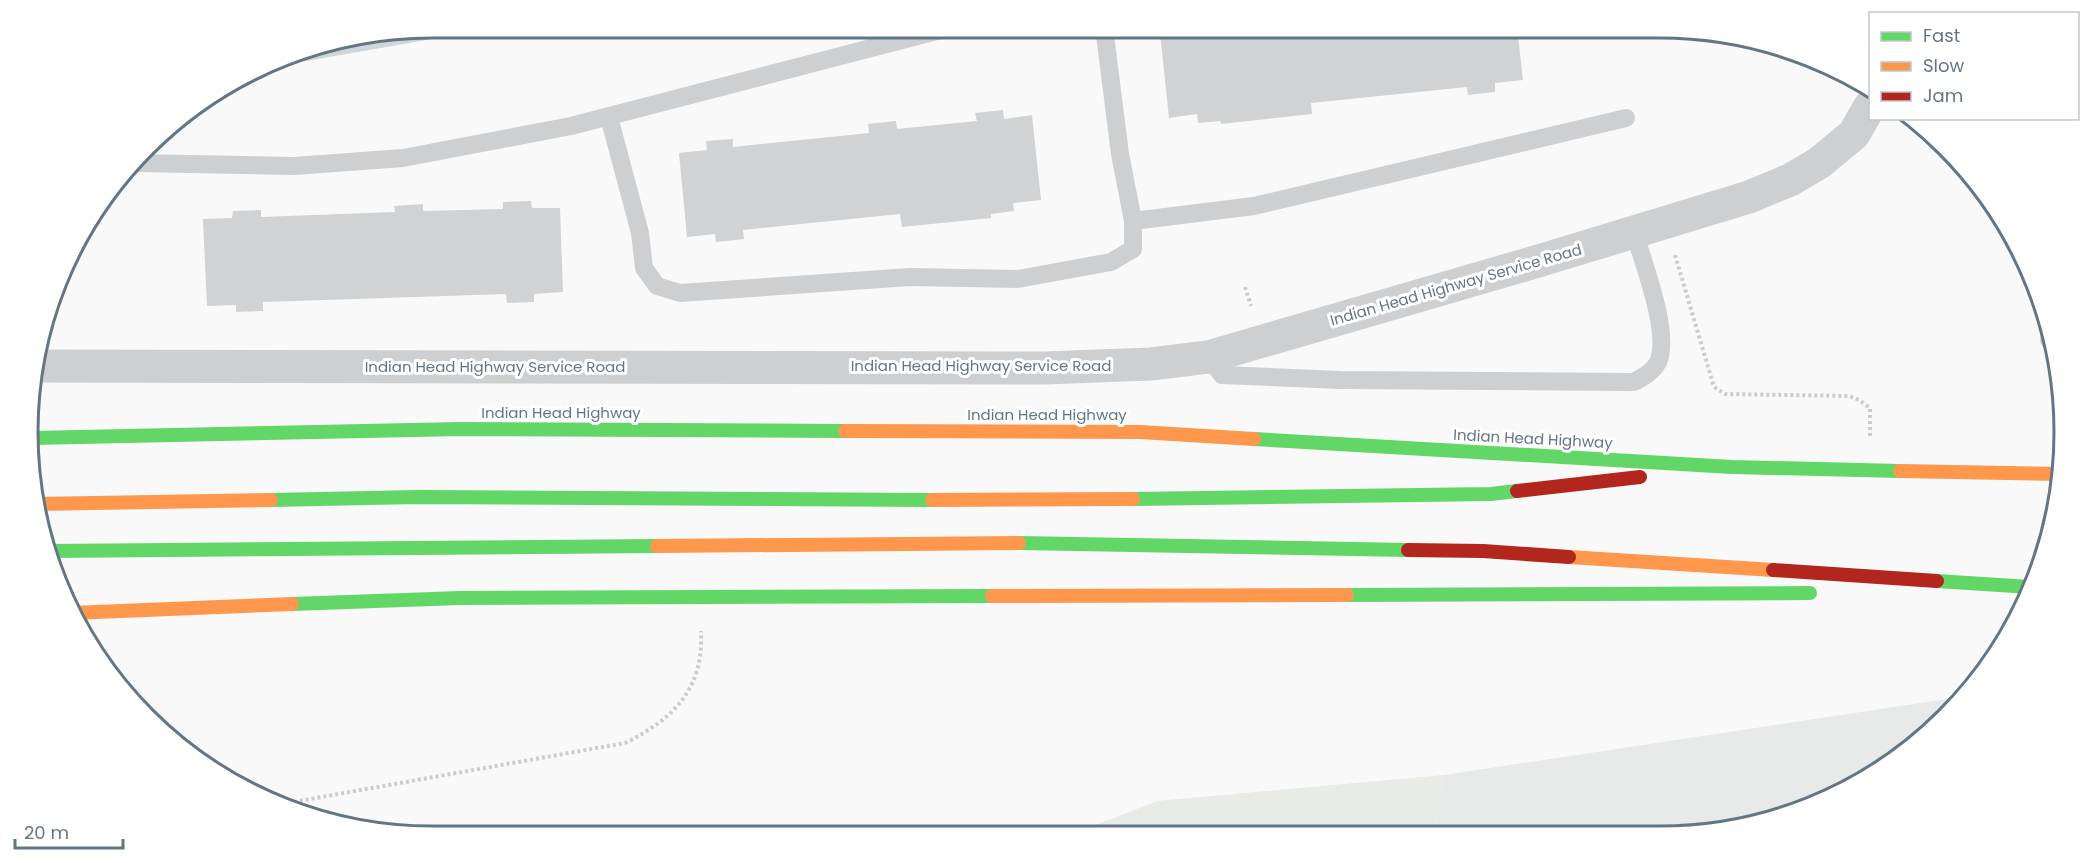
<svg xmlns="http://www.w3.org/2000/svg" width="2091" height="863" font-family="Poppins,sans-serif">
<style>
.built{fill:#e8e9e9}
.green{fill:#e8ebe6}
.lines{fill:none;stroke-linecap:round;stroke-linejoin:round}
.stream{stroke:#ced6d9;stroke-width:10}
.building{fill:#d0d2d3}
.path{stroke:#cbcccd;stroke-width:4;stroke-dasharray:3 3;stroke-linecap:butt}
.lane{stroke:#cecfd0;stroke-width:18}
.street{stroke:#cecfd0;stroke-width:33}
.fast{stroke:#63d668;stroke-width:14}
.slow{stroke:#ff974d;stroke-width:14}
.jam{stroke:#b3261e;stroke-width:14}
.labels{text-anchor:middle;stroke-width:6;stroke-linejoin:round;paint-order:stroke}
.street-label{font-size:15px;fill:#657683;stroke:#fff}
.rim{fill:none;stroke:#657683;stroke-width:3}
</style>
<rect width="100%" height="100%" fill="#f9f9f9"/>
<!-- built -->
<path class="built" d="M 1960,697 L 1926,736 L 1838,794 L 1713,832 L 1434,833 L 1444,775 Z"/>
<!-- green -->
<path class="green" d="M 1444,775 L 1434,833 L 1073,834 L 1157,801 Z"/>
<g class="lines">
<!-- stream -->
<path class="stream" d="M 271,62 L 471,27"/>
</g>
<!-- building -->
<g class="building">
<path d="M 1187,27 L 1517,27 L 1523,80 L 1495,83 L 1495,92 L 1468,95 L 1467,87 L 1311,103 L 1312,114 L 1221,124 L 1220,121 L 1198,123 L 1197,114 L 1169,118 L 1160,33 L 1188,30 Z"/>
<path d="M 1003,110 L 1004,119 L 1032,115 L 1041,200 L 1013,203 L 1014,211 L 991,214 L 991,218 L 902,227 L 900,214 L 743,230 L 744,239 L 716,242 L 715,234 L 687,237 L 679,153 L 707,150 L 706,141 L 733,139 L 733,147 L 869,133 L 868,124 L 896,121 L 897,129 L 977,121 L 975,113 Z"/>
<path d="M 531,201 L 532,208 L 560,208 L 563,292 L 534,294 L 534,302 L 507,303 L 506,294 L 263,302 L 263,311 L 236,312 L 236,305 L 207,306 L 203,219 L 232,218 L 233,211 L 261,210 L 261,217 L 395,212 L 394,206 L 423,204 L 423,211 L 503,209 L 503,202 Z"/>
</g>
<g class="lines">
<!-- path -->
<g class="path">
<path d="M 1675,255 L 1714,387 L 1725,394 L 1849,396 L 1859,400 L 1870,408 L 1870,437"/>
<path d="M 1245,287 L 1251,306"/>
<path d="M 282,804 L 625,743 C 674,719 704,688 701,631"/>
</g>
<!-- lane -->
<g class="lane">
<path d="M 1104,27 L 1120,154 L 1133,221"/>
<path d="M 609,117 L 640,233 L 644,268 L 657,286 L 680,293 L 910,277 L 1018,279 L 1111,262 L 1133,249 L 1133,221 L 1254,206 L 1626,118"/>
<path d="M 136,163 L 294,166 L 403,158 L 571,126 L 952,27"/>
<path d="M 2049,340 L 2050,325"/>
<path d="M 1208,357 L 1222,375 L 1341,380 L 1634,382 C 1643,377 1653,372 1658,362 C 1671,334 1643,262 1634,232"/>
</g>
<!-- street -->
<path class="street" d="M 33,366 L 1044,368 L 1151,364 L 1208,357 L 1535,262 L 1749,197 L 1790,180 L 1819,163 L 1854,134 L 1870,106"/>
<!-- fast -->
<g class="fast">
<path d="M 32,438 L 461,429 L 845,431"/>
<path d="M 1254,439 L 1732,467 L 1900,471"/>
<path d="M 1133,499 L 1491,494 L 1517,491"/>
<path d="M 271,500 L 418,497 L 932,500"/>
<path d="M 1019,543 L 1408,550"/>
<path d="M 47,551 L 657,546"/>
<path d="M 1937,581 L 2030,587"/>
<path d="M 1347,595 L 1810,593"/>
<path d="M 292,604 L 460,598 L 992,596"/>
</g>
<!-- slow -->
<g class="slow">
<path d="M 845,431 L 1140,432 L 1254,439"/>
<path d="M 1900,471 L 2061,474"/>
<path d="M 932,500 L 1133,499"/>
<path d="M 35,504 L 271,500"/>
<path d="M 657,546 L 1019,543"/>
<path d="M 1569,557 L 1773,570"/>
<path d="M 992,596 L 1347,595"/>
<path d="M 72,613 L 292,604"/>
</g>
<!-- jam -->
<g class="jam">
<path d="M 1517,491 L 1640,477"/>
<path d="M 1408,550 L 1483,551 L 1569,557"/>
<path d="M 1773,570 L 1937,581"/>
</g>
</g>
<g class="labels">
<!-- street labels -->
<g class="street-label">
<text transform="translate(1456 285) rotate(-16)" y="5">Indian Head Highway Service Road</text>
<text x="981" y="371">Indian Head Highway Service Road</text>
<text x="495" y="372">Indian Head Highway Service Road</text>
<text x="561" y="418">Indian Head Highway</text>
<text x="1047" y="420">Indian Head Highway</text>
<text transform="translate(1533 439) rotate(3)" y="5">Indian Head Highway</text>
</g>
</g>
<!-- crop -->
<path d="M0 0H2091V863H0ZM432 38H1660A394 394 0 0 1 2054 432V432A394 394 0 0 1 1660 826H432A394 394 0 0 1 38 432V432A394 394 0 0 1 432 38Z" fill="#fff" fill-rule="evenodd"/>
<path class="rim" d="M432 38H1660A394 394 0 0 1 2054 432V432A394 394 0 0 1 1660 826H432A394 394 0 0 1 38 432V432A394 394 0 0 1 432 38Z"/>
<!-- legend -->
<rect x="1869" y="12" width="210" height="108" fill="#ffffff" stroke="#c1c8cd" stroke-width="1.5"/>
<rect x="1881" y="32" width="30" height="9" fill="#63d668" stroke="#c1c8cd" stroke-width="1.5"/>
<text x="1923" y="42" font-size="18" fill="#657683">Fast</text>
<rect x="1881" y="62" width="30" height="9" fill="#ff974d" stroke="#c1c8cd" stroke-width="1.5"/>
<text x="1923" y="72" font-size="18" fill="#657683">Slow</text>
<rect x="1881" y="92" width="30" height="9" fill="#b3261e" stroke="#c1c8cd" stroke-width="1.5"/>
<text x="1923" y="102" font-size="18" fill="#657683">Jam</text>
<!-- scale -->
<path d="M15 839v9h108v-9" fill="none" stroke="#657683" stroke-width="3"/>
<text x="24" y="839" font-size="18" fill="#657683" stroke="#ffffff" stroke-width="4.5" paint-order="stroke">20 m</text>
</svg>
